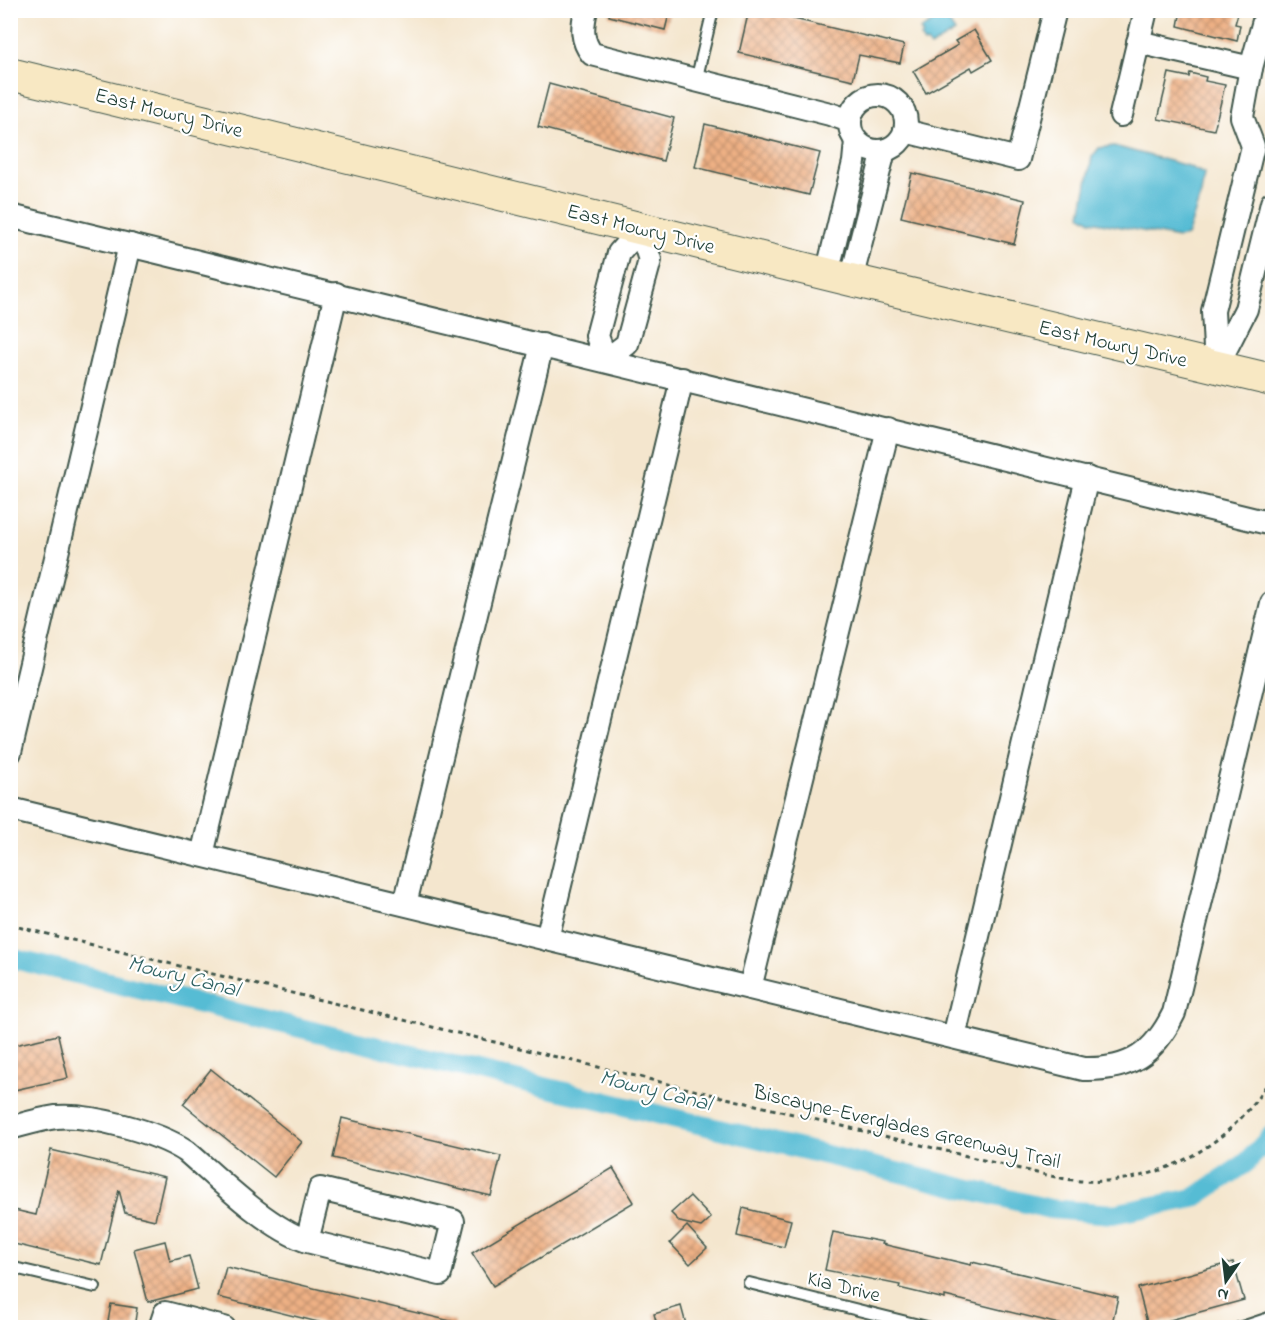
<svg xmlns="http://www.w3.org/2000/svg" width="1283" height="1338" font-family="'Indie Flower',sans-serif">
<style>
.water{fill:#56bcd4;stroke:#3a7c84;stroke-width:1.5}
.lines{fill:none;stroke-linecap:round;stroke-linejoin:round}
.canal{stroke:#56bcd4;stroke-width:20}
.building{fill:url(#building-cross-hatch)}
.lane-casing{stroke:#3f564b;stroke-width:14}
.street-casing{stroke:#3f564b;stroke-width:26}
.secondary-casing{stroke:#3f564b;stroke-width:34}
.path{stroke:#3f564b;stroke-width:3;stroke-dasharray:4.5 4.5;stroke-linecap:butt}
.lane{stroke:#fff;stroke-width:10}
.street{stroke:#fff;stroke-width:22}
.secondary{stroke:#f8e8c3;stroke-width:32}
.labels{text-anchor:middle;stroke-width:4.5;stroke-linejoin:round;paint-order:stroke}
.street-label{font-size:21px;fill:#1f3d34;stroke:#fff}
.water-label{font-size:22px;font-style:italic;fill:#306364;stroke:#fff}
</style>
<defs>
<pattern id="building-cross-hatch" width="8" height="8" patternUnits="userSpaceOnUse" patternTransform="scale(1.5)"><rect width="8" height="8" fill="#eeb084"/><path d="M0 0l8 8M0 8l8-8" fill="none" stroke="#c0906d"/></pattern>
</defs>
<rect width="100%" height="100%" fill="#fff"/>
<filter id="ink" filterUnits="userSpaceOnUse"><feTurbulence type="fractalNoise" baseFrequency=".0167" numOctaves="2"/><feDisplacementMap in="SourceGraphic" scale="12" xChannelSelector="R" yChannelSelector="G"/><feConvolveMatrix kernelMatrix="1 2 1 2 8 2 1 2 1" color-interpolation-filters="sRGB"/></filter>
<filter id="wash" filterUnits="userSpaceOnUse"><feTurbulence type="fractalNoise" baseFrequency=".008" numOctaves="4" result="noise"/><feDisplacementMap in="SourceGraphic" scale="24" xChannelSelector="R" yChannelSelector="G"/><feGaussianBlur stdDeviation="1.35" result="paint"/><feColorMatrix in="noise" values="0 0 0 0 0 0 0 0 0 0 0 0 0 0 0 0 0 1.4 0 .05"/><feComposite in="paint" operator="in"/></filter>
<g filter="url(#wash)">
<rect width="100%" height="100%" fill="#f4e6ce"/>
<!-- water -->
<g class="water">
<path d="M 944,15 L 955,32 L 930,47 L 927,42 L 924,43 L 920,37 L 923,35 L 920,30 Z"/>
<path d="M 1114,146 L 1188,166 L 1204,174 L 1201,194 L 1187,236 L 1178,238 L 1091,221 L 1081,215 L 1092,157 L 1099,148 Z"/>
</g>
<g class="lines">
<!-- canal -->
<path class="canal" d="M 10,958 L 1050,1209 L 1113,1214 L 1194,1198 L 1246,1163 L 1272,1135"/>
</g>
<g id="blocks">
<!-- building -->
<g class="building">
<path d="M 610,10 L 670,10 L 665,30 L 609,16 Z"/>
<path d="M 749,10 L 756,10 L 904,45 L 900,63 L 859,55 L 853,80 L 739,53 Z"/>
<path d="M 1181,10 L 1239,10 L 1235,24 L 1240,25 L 1237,41 L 1178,26 Z"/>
<path d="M 974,30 L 992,60 L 973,71 L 971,67 L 926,93 L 913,71 L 958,45 L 955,41 Z"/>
<path d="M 1169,73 L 1189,77 L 1190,73 L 1206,77 L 1205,81 L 1225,85 L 1214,130 L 1158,119 Z"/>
<path d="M 549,84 L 674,118 L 663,161 L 538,127 Z"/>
<path d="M 705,124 L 820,153 L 809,195 L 695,167 Z"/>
<path d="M 912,173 L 1025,200 L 1014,244 L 901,217 Z"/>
<path d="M 58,1035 L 68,1078 L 10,1091 L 10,1046 Z"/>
<path d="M 211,1069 L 302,1142 L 274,1177 L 183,1104 Z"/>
<path d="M 342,1118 L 501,1156 L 491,1196 L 333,1158 Z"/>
<path d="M 51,1150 L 165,1177 L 155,1220 L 125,1213 L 119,1190 L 101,1265 L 10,1243 L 10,1209 L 36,1215 Z"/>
<path d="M 613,1168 L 634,1202 L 493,1286 L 472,1253 Z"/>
<path d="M 690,1196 L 711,1218 L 701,1227 L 680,1222 L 671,1213 Z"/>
<path d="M 743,1208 L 791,1220 L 784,1247 L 737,1236 Z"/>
<path d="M 687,1226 L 707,1248 L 690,1264 L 670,1243 Z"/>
<path d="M 833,1232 L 883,1242 L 882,1244 L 971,1265 L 972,1262 L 1118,1297 L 1111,1328 L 1075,1328 L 945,1296 L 945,1299 L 899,1288 L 900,1285 L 825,1270 Z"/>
<path d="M 165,1241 L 170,1261 L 189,1256 L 198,1289 L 148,1302 L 134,1249 Z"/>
<path d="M 1233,1262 L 1244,1300 L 1148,1326 L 1138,1288 Z"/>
<path d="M 226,1267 L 455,1322 L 455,1328 L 342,1328 L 218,1297 Z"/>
<path d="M 111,1304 L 137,1308 L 134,1328 L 107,1328 Z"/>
<path d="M 681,1306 L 687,1328 L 658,1328 L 654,1314 Z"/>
</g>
</g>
</g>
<g filter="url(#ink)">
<use href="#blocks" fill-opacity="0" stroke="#3f564b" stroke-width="1.5"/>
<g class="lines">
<!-- lane casing -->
<g class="lane-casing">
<g id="lane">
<path d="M 696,81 L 713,10"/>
<path d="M 10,1267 L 95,1287"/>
<path d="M 749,1283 L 931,1328"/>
<path d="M 1239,1328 L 1272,1317"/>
</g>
</g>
<!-- street casing -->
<g class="street-casing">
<g id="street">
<path d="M 586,10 C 582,27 581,40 592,54 L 830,114 L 850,121"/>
<path d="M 1138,42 L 1251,68"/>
<circle cx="878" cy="123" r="28"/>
<path d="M 1121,115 L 1146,10"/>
<path d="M 905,131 L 1018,159 L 1055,10"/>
<path d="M 10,216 L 1272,524"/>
<path d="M 640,229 L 650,260 L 627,344 L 606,360 L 597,336 L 619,253 Z"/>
<path d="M 827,274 L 854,162 L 856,141"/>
<path d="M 851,280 L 882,159 L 881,151"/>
<path d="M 1217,366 L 1246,309 L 1272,203"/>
<path d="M 1216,367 L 1213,311 L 1253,146 L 1242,117 L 1251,68 L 1267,10"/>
<path d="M 10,752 L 130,245"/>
<path d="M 10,809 L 1084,1069 C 1130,1070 1154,1054 1174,1013 L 1272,603"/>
<path d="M 202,855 L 336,294"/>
<path d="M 405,904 L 542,345"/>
<path d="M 547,939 L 682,379"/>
<path d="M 750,988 L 888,429"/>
<path d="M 954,1037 L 1087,478"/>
<path d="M 10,1128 C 25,1124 41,1119 56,1117 C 91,1114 157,1132 186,1151 C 220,1180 265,1226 307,1241 L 440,1274 L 453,1221 L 320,1189 L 307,1241"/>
<path d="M 160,1328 L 165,1313 L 224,1328"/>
</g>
</g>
<!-- secondary casing -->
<g class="secondary-casing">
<path id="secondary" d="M 10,74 L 851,280 L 1272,380"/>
</g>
<!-- path -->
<path class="path" d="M 10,925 L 1037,1173 C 1052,1176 1067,1180 1082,1181 C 1160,1186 1236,1143 1272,1075"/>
<!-- lane -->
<use href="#lane" class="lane"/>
<!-- street -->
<use href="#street" class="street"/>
<!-- secondary -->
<use href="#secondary" class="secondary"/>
</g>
</g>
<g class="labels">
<!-- street labels -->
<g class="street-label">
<text transform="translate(169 112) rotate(14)" y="7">East Mowry Drive</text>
<text transform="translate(641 228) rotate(14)" y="7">East Mowry Drive</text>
<text transform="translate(1113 343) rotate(13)" y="7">East Mowry Drive</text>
<text transform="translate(907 1126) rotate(13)" y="7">Biscayne-Everglades Greenway Trail</text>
<text transform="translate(844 1286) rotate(14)" y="7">Kia Drive</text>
</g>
<!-- water labels -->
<g class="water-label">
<text transform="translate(184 975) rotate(14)" y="8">Mowry Canal</text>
<text transform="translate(656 1089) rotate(14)" y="8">Mowry Canal</text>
</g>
</g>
<!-- margin -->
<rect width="1283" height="1338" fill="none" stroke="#fff" stroke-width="36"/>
<!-- north arrow -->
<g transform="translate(1226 1281) rotate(194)" stroke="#ffffff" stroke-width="4.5" paint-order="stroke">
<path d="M0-4.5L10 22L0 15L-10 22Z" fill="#1f3d34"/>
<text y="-9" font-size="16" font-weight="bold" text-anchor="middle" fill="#1f3d34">N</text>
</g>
</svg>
